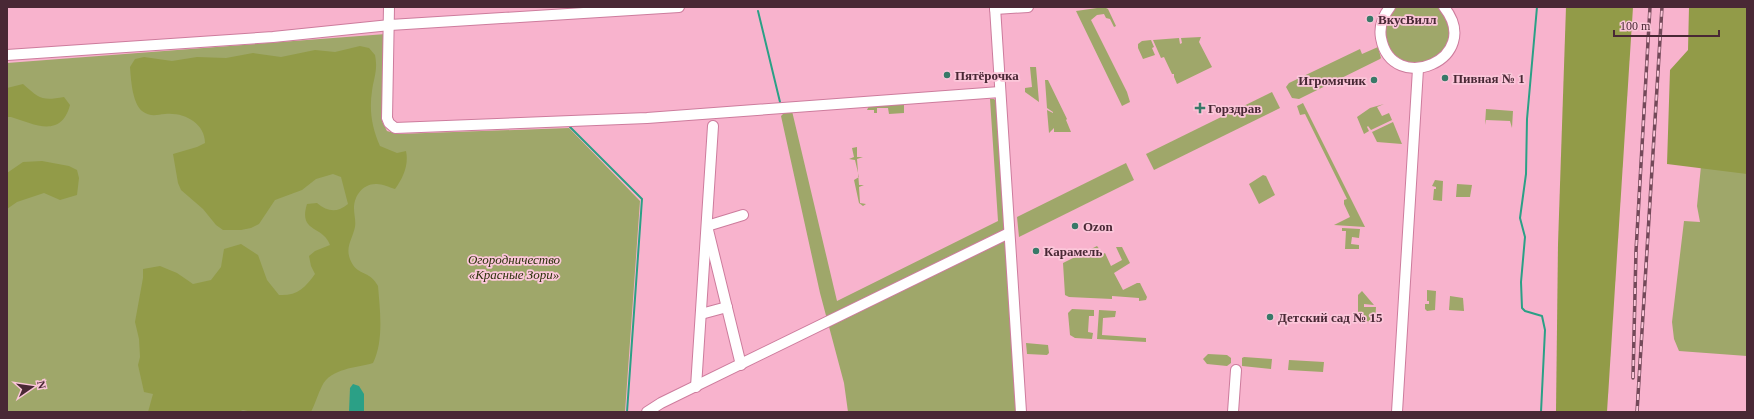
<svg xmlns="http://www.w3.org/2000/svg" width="1754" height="419" font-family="Georgia,serif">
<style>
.green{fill:#9fa76a}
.forest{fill:#929b48}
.water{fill:#2ba086}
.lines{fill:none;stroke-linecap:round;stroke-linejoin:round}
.stream{stroke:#2ba086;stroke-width:2}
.minor-casing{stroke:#cd7c9d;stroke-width:12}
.minor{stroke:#fff;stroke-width:10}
.rail-casing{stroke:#734959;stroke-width:3.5}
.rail{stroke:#fbc6d9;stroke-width:2;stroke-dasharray:6;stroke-linecap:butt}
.poi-dot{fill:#387968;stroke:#fbc6d9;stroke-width:1.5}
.labels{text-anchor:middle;stroke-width:3.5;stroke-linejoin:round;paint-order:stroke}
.poi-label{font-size:13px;font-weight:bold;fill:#492835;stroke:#fbc6d9;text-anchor:start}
.park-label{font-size:13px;font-style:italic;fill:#2c300b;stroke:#fbc6d9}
</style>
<rect width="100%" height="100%" fill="#f8b3cd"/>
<!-- green -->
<g class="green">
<path d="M 1104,7 L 1108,9 L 1116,26 L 1114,27 L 1110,19 L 1106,18 L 1104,14 L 1097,15 L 1091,20 L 1127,92 L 1130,102 L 1122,106 L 1076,11 Z"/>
<path d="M 1395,7 L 1439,7 L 1449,22 L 1449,41 L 1444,51 L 1425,64 L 1405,62 L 1392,53 L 1385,37 L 1386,20 Z"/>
<path d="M 386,34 L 389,40 L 382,121 L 387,131 L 398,134 L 569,128 L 640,201 L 625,412 L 7,412 L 7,63 Z"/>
<path d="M 1201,37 L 1199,42 L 1212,67 L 1177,84 L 1174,77 L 1174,74 L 1172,74 L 1164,57 L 1161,58 L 1153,40 L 1179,38 L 1180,44 L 1182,43 L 1181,38 Z"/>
<path d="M 1151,40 L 1154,47 L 1152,48 L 1155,55 L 1143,59 L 1138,48 L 1138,44 L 1142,41 Z"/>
<path d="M 1378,47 L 1381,58 L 1380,59 L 1299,99 L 1292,98 L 1286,87 L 1289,83 L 1360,49 L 1362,54 Z"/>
<path d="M 1030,67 L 1036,67 L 1039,102 L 1025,92 L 1025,88 L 1032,87 Z"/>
<path d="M 1045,80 L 1048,80 L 1067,119 L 1066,120 L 1071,132 L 1054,132 L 1054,128 L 1049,133 L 1047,110 L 1053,113 L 1053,112 L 1047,108 Z"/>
<path d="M 1272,92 L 1280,108 L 1154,170 L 1146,154 Z"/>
<path d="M 990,99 L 994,99 L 997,102 L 1017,412 L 848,412 L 844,383 L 820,293 L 781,116 L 786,111 L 792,111 L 837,301 L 998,221 Z"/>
<path d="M 1303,103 L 1365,227 L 1334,225 L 1350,217 L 1344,204 L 1344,200 L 1347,199 L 1305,114 L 1300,115 L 1297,106 Z"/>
<path d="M 904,104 L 904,113 L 889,114 L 888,108 L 877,108 L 877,113 L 874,113 L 874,110 L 867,110 L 869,106 Z"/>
<path d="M 1384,104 L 1377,107 L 1382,116 L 1389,113 L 1392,120 L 1371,130 L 1368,126 L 1367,127 L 1369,131 L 1364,134 L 1357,117 L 1370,108 Z"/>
<path d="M 1486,109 L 1513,111 L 1512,128 L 1510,121 L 1486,120 L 1485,125 Z"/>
<path d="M 1393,122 L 1402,144 L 1377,142 L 1372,132 Z"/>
<path d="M 857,147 L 857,157 L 863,157 L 857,159 L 859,185 L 864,185 L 859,187 L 860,203 L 866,204 L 863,206 L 859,203 L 854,180 L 859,177 L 855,160 L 849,159 L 854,157 L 852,148 Z"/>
<path d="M 1126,163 L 1134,180 L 1019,237 L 1017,217 Z"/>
<path d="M 1701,166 L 1747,172 L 1747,356 L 1679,351 L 1674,339 L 1672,322 L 1684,221 L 1700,222 L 1697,206 Z"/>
<path d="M 1263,175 L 1266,176 L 1275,195 L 1259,204 L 1249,184 Z"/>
<path d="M 1435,180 L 1443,181 L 1442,201 L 1433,200 L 1434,189 L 1436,189 L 1436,187 L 1432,186 Z"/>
<path d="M 1457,184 L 1472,185 L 1470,197 L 1456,197 Z"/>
<path d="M 1342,228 L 1360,229 L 1359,238 L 1352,237 L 1351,244 L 1359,245 L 1359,249 L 1345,249 L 1346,231 L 1342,231 Z"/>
<path d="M 1097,246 L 1103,254 L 1105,253 L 1111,266 L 1122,260 L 1116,247 L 1122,247 L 1130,263 L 1114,273 L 1123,290 L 1137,283 L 1140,283 L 1147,297 L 1146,300 L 1139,301 L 1139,298 L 1112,296 L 1112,299 L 1069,297 L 1065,295 L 1063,263 Z"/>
<path d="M 1427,290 L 1436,291 L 1435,310 L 1427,311 L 1425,309 L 1425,304 L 1429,304 L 1429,301 L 1427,301 Z"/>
<path d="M 1362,291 L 1374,305 L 1364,304 L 1364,307 L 1376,307 L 1375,322 L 1365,321 L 1358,317 L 1358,295 Z"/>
<path d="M 1450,296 L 1463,298 L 1464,311 L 1449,310 Z"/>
<path d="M 1072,309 L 1094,310 L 1094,316 L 1089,316 L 1088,332 L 1093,333 L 1092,339 L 1075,338 L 1070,335 L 1068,313 Z"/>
<path d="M 1099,310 L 1116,311 L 1115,317 L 1103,318 L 1102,335 L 1146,338 L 1146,342 L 1097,339 Z"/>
<path d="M 1026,343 L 1048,345 L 1049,353 L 1047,355 L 1027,354 Z"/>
<path d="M 1208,354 L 1227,355 L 1231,358 L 1231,363 L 1227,366 L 1207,364 L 1203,359 Z"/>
<path d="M 1244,357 L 1272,359 L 1271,369 L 1242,366 L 1242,358 Z"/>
<path d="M 1289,360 L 1324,362 L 1323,372 L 1288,370 Z"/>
</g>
<!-- forest -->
<g class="forest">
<path d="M 1566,7 L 1633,7 L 1607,412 L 1556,412 L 1558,244 Z"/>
<path d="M 1689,7 L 1747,7 L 1747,174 L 1667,164 L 1670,70 L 1688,50 Z"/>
<path d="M 360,46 L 369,48 L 375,55 C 378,70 374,77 372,91 C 369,111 372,128 380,146 L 397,153 L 406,151 C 409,165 403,178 395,189 C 389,187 382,184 377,184 C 363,183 354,196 354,208 C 354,215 356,220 355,227 C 352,241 343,249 353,265 C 361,276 370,271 378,286 C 380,310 384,341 373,363 C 356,368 331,368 322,386 C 318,394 315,404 311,412 L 252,412 L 243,410 L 238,412 L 148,412 L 153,394 L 144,392 L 138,365 L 140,357 L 139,339 L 135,322 L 143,278 L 143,269 L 160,266 L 177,273 L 193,284 L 211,280 L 221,267 L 224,249 L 241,244 L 258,255 L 267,280 L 279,295 C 297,296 305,288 315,274 L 311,266 L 309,256 L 315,251 L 330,245 C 323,225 298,233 307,204 L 317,203 C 328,212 337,213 348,204 L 341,177 L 333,174 L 316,179 L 302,190 L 275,200 L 259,224 L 251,228 L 241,230 L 223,230 L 216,225 L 203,209 L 181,190 L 178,183 L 173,154 L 197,147 L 205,143 C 205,123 184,112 165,114 C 156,115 150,117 142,111 C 132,102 131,79 130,67 L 135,59 L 144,57 L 172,61 L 197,57 L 226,58 L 253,53 L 281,57 L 315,50 L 335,52 Z"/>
<path d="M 23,84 C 40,99 42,101 64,97 L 70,105 C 61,139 34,124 11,117 L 7,117 L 7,88 Z"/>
<path d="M 42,161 L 69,166 L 77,170 L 79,178 L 77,195 L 60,200 L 44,193 L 17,202 L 7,209 L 7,173 L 23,162 Z"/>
</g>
<!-- water -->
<path class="water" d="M 353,384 L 359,386 L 364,394 L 364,412 L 349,412 L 350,388 Z"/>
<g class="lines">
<!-- stream -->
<g class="stream">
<path d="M 1537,7 L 1527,119 L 1526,174 L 1520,218 L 1525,237 L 1521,282 L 1522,308 L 1525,311 L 1542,316 L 1545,330 L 1541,412"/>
<path d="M 758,11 L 780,102"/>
<path d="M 570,127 L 642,199 L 627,412"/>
</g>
<!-- minor casing -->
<g class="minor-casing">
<g id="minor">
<path d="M 389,7 L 387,118 L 389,123 L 395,128 L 647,118 L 1000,92"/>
<path d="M 995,7 L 1021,412"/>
<path d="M 1390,7 C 1383,16 1379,27 1381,38 C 1392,97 1485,59 1444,7"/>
<path d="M 995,9 L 1028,7"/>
<path d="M 7,55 L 273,37 L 390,25 L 679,7"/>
<path d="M 701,314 L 727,307"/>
<path d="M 741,365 L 707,226 L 743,215"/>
<path d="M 696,387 L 713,126"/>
<path d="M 647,412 L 661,403 L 1009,233"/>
<path d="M 1233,412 L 1236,370"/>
<path d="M 1397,412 L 1418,69"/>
</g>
</g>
<!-- minor -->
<use href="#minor" class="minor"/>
<!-- rail casing -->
<g class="rail-casing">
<g id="rail">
<path d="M 1633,378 L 1636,251 L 1650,7"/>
<path d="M 1637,412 L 1662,7"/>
</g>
</g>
<!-- rail -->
<use href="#rail" class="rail"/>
</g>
<!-- markers -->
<g class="poi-dot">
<circle cx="1370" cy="19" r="4"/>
<circle cx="947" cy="75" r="4"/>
<circle cx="1445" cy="78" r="4"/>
<circle cx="1374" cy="80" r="4"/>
<path d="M1198 102h4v4h4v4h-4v4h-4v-4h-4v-4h4z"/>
<circle cx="1075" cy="226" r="4"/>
<circle cx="1036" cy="251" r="4"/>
<circle cx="1270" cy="317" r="4"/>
</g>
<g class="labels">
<!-- poi labels -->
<g class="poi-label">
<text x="1378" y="24">ВкусВилл</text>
<text x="955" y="80">Пятёрочка</text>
<text x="1453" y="83">Пивная № 1</text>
<text x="1366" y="85" text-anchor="end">Игромячик</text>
<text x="1208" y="113">Горздрав</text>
<text x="1083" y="231">Ozon</text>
<text x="1044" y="256">Карамель</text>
<text x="1278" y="322">Детский сад № 15</text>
</g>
<!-- park labels -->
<g class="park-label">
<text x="514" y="264">Огородничество<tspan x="514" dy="15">«Красные Зори»</tspan></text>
</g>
</g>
<!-- border -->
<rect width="1754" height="419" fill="none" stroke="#492835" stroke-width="16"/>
<!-- north arrow -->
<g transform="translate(32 387) rotate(77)" stroke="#fbc6d9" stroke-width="3" paint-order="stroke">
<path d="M0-3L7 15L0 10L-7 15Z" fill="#492835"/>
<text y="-6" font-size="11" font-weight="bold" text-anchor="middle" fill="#492835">N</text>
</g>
<!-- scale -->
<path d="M1614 30v6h105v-6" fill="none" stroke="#492835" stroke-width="2"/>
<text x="1620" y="30" font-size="12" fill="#492835" stroke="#fbc6d9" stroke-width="3" paint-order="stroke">100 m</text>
</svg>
